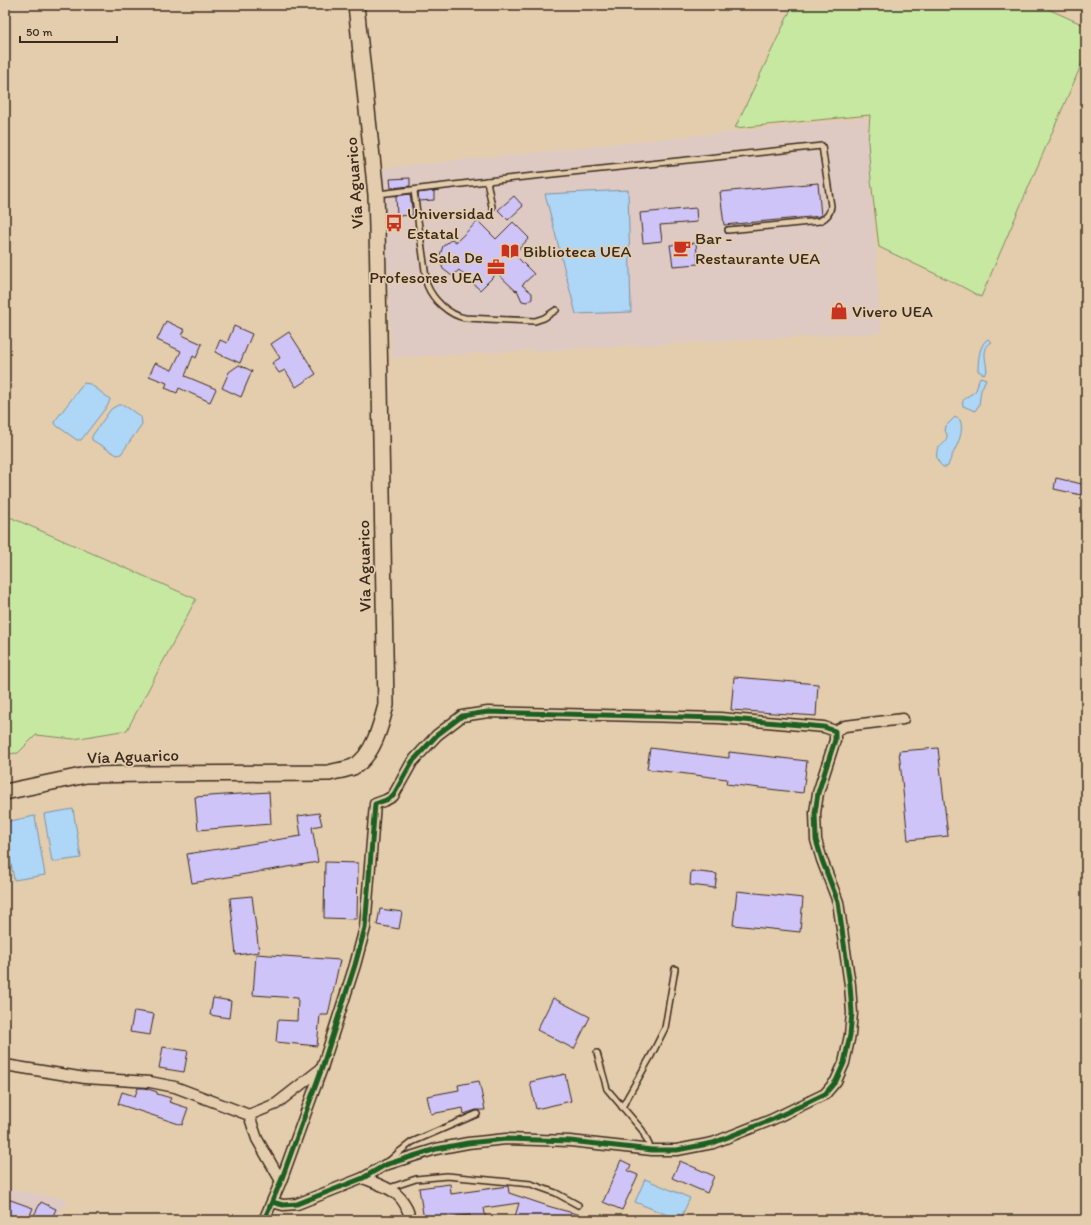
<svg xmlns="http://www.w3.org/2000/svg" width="1091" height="1225" font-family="Itim,sans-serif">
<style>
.built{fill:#decac3}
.green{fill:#c7e8a1;stroke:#818960}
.water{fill:#add6f7;stroke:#7f91a0}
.building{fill:#cfc4f7;stroke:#3b2a1e}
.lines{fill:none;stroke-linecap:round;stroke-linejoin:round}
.lane-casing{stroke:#3b2a1e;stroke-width:8}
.street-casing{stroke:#3b2a1e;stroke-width:13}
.secondary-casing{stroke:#3b2a1e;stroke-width:18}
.lane{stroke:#e4cdad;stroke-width:5}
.street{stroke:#e4cdad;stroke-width:10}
.secondary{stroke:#e4cdad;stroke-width:15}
.cycleway-casing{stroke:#e4cdad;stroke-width:8}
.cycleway{stroke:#1b5e20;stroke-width:5}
.labels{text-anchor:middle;stroke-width:3.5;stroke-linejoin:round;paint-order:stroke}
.street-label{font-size:17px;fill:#3b2a1e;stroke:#e4cdad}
.poi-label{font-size:17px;fill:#3b2a1e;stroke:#e4cdad;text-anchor:start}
</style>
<rect width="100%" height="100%" fill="#e4cdad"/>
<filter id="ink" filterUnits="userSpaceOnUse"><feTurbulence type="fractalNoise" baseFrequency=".025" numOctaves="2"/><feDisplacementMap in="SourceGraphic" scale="8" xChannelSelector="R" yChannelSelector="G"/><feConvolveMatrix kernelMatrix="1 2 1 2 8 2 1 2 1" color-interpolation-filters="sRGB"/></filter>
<g filter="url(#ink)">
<!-- built -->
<g class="built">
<path d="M 867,118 L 881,333 L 392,358 L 382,168 Z"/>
<path d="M 5,1188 L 67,1199 L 56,1220 L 5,1220 Z"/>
</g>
<!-- green -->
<g class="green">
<path d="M 793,5 L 1039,5 L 1086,26 L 1086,54 L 981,297 L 959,285 L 879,247 L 871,180 L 868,142 L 870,115 L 735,128 Z"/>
<path d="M 5,515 L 196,599 L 127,730 L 74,739 L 36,735 L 18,753 L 5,754 Z"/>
</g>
<!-- water -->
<g class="water">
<path d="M 628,190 L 631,312 L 576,314 L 545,194 Z"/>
<path d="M 988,339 L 992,342 C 981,348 986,360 987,371 L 984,374 L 978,371 C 978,361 979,344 988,339 Z"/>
<path d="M 980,377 L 986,379 L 981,390 L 979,405 L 975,411 L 963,406 C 960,397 972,396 976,390 C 978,386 978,381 980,377 Z"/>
<path d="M 84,383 L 90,384 L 110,399 L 108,405 L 81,440 L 77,440 L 57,426 L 54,422 Z"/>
<path d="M 118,405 L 124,405 L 141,417 L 142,424 L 121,454 L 117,455 L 92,440 L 92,436 L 111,409 Z"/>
<path d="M 955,417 L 960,420 C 966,435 952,452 948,466 L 946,467 L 943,467 C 937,462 935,456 938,447 C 944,445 947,440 947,434 L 945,431 L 946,426 Z"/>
<path d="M 73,809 L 81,858 L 52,862 L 44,814 Z"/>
<path d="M 35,816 L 45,875 L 14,880 L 5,829 L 5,822 Z"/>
<path d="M 645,1179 L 690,1198 L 680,1220 L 635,1202 Z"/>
</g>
<!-- building -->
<g class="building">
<path d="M 410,178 L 410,186 L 391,188 L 390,179 Z"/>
<path d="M 818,183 L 821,216 L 724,225 L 720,192 Z"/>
<path d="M 434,191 L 434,200 L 419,201 L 418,193 Z"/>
<path d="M 410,194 L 413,215 L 397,216 L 396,196 Z"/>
<path d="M 514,196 L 523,206 L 508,220 L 498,210 Z"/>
<path d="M 696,208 L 697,222 L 660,225 L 662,241 L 643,243 L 640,213 Z"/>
<path d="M 478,221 L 496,239 L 513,222 L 529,238 L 514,254 L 534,274 L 522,285 L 532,293 L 532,299 L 527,302 L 522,301 L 517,290 L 516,291 L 497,273 L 480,290 L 459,270 L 452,276 L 443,269 L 439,258 L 443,246 L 452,239 L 456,242 Z"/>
<path d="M 696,243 L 698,264 L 673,266 L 670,245 Z"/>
<path d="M 166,321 L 185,330 L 182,335 L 202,344 L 196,358 L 193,356 L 185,376 L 216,389 L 210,402 L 179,388 L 177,393 L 165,388 L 167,383 L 149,376 L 155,363 L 172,370 L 181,351 L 157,340 Z"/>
<path d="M 234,326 L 252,334 L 240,363 L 215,352 L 220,340 L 227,343 Z"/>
<path d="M 289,332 L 316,374 L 296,387 L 285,370 L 279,373 L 272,363 L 280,358 L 271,344 Z"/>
<path d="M 239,365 L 252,371 L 241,397 L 222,388 L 229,372 Z"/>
<path d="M 1056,478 L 1086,485 L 1086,496 L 1054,489 Z"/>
<path d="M 734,677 L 818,684 L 816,716 L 731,710 Z"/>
<path d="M 650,748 L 729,758 L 729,752 L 807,761 L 803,793 L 726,784 L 727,779 L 647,769 Z"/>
<path d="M 938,748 L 948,836 L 908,840 L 899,751 Z"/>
<path d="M 269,792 L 271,824 L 198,830 L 195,797 Z"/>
<path d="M 319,813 L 322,825 L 312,827 L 318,862 L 192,883 L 187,854 L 301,836 L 298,816 Z"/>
<path d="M 325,862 L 358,863 L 357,919 L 324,918 Z"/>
<path d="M 691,871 L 717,874 L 715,888 L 690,885 Z"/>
<path d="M 737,891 L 803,898 L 800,932 L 733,925 Z"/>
<path d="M 252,896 L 259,952 L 236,955 L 230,898 Z"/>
<path d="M 380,909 L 402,912 L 399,929 L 377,925 Z"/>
<path d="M 256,954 L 340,960 L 328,1015 L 320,1015 L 317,1046 L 276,1042 L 278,1020 L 297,1021 L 298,998 L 253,995 Z"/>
<path d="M 213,998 L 231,1001 L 229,1018 L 210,1015 Z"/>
<path d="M 553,998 L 590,1017 L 574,1049 L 537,1030 Z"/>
<path d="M 134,1011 L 154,1014 L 150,1035 L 130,1032 Z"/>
<path d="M 163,1047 L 188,1051 L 184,1072 L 159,1068 Z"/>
<path d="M 565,1074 L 571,1101 L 536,1109 L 530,1082 Z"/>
<path d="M 479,1081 L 485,1110 L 476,1110 L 464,1114 L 463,1108 L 431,1114 L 427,1096 L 459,1090 L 458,1085 Z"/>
<path d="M 138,1088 L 145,1088 L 157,1092 L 157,1094 L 171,1098 L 169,1102 L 188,1108 L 182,1125 L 118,1104 L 122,1092 L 135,1096 Z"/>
<path d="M 621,1160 L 631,1165 L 628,1171 L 638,1175 L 622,1210 L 603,1202 Z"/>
<path d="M 680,1161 L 714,1176 L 707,1193 L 672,1178 Z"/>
<path d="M 450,1184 L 451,1194 L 508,1186 L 509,1193 L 551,1207 L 588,1217 L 588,1220 L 514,1220 L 519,1203 L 484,1208 L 486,1220 L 470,1220 L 470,1215 L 424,1220 L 419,1188 Z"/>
<path d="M 5,1198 L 33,1208 L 28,1220 L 5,1220 Z"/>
<path d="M 41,1202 L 56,1209 L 51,1220 L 40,1220 L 33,1217 Z"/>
</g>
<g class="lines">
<!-- lane casing -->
<g class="lane-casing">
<g id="lane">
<path d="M 487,181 L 492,207"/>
<path d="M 414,191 L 427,285 C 433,300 449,315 465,318 L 535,321 L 544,318 L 556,310"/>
<path d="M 378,194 L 487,181 L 822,146 L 831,206 C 830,214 827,217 820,221 L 728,230"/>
<path d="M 597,1053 L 607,1089 L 642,1130 L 651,1149"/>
<path d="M 622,1107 L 651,1056 L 665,1028 L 675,969"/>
<path d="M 388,1162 L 398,1153 L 412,1142 L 477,1114"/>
<path d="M 389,1188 L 416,1179 L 447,1176 L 531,1184 L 556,1193 L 578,1205"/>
</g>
</g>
<!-- street casing -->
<g class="street-casing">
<g id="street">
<path d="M 835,731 L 845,726 L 903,719"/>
<path d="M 5,1065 L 85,1078 L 150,1082 L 175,1087 L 249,1115 L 257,1139 L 281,1181"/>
<path d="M 249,1115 L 276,1104 L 322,1068"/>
<path d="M 363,1178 C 386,1187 406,1192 410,1220"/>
<path d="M 264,1220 L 281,1181 L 322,1068 L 355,965 L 365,928 L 375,804 L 386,800 L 393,796 L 412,762 L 437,735 L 462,716 L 488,712 L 720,718 L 824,727 L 835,731 L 835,740 L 818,793 L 815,813 L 816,840 L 822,860 L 838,902 L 850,985 L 852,1013 L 850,1035 L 844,1063 L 836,1081 L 825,1094 L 771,1120 L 713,1143 L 677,1150 L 652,1150 L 570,1141 L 506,1139 L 468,1143 L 436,1149 L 385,1165 L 363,1178 L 297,1204 L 283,1205 L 272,1202"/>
</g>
</g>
<!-- secondary casing -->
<g class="secondary-casing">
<path id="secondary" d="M 5,792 L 86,775 L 145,774 L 329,773 C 336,771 345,770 353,767 C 373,757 381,725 386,705 L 377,227 L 376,195 L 356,5"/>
</g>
<!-- lane -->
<use href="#lane" class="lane"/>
<!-- street -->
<use href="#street" class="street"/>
<!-- secondary -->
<use href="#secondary" class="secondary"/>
<!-- cycleway casing -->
<g class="cycleway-casing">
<path id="cycleway" d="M 264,1220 L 281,1181 L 322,1068 L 355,965 L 365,928 L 375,804 L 386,800 L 393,796 L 412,762 L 437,735 L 462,716 L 488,712 L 720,718 L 824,727 L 835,731 L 835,740 L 818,793 L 815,813 L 816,840 L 822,860 L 838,902 L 850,985 L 852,1013 L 850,1035 L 844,1063 L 836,1081 L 825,1094 L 771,1120 L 713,1143 L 677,1150 L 652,1150 L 570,1141 L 506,1139 L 468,1143 L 436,1149 L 385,1165 L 363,1178 L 297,1204 L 283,1205 L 272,1202"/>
</g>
<!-- cycleway -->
<use href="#cycleway" class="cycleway"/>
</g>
</g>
<!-- icons -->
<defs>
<g id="bus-bare" transform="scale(1.38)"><path d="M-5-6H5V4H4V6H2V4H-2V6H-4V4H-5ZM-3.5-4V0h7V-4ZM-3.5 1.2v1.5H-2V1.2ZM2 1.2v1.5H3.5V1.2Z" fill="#c8321e" stroke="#e4cdad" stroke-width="2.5" paint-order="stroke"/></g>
<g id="cafe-bare" transform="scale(1.38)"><path d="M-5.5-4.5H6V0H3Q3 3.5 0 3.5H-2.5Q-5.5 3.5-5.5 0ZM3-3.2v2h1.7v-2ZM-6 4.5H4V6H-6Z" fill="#c8321e" stroke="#e4cdad" stroke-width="2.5" paint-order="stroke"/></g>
<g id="library-bare" transform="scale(1.38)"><path d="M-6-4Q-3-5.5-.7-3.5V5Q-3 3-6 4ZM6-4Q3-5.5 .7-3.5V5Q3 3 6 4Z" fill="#c8321e" stroke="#e4cdad" stroke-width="2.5" paint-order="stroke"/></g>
<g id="office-bare" transform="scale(1.38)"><path d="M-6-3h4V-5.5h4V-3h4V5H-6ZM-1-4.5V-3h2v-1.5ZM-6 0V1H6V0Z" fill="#c8321e" stroke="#e4cdad" stroke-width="2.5" paint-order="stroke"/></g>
<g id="shop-bare" transform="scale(1.38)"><path d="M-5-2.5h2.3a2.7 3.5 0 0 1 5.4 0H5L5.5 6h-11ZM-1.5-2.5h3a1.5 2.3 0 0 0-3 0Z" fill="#c8321e" stroke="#e4cdad" stroke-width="2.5" paint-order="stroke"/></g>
</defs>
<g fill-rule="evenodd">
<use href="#bus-bare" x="394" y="223"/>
<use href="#cafe-bare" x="682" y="248"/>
<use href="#library-bare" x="510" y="251"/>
<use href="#office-bare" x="496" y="267"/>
<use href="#shop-bare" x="839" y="311"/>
</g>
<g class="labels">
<!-- street labels -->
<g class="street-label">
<text transform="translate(354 183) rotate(-94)" y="6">Vía Aguarico</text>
<text transform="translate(364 566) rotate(-91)" y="6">Vía Aguarico</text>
<text transform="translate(133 756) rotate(-2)" y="6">Vía Aguarico</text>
</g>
<!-- poi labels -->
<g class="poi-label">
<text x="407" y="219">Universidad<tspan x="407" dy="20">Estatal</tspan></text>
<text x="695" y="244">Bar -<tspan x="695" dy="20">Restaurante UEA</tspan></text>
<text x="523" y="257">Biblioteca UEA</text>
<text x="483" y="263" text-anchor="end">Sala De<tspan x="483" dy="20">Profesores UEA</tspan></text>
<text x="852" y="317">Vivero UEA</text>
</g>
</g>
<!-- margin -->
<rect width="1091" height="1225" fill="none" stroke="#e4cdad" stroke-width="20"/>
<rect x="10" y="10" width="1071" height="1205" fill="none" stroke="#3b2a1e" stroke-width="1.5" filter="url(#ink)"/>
<!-- scale -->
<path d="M20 36v6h97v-6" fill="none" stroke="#3b2a1e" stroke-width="2"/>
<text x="26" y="36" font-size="12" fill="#3b2a1e" stroke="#e4cdad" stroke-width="3" paint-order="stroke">50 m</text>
</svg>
